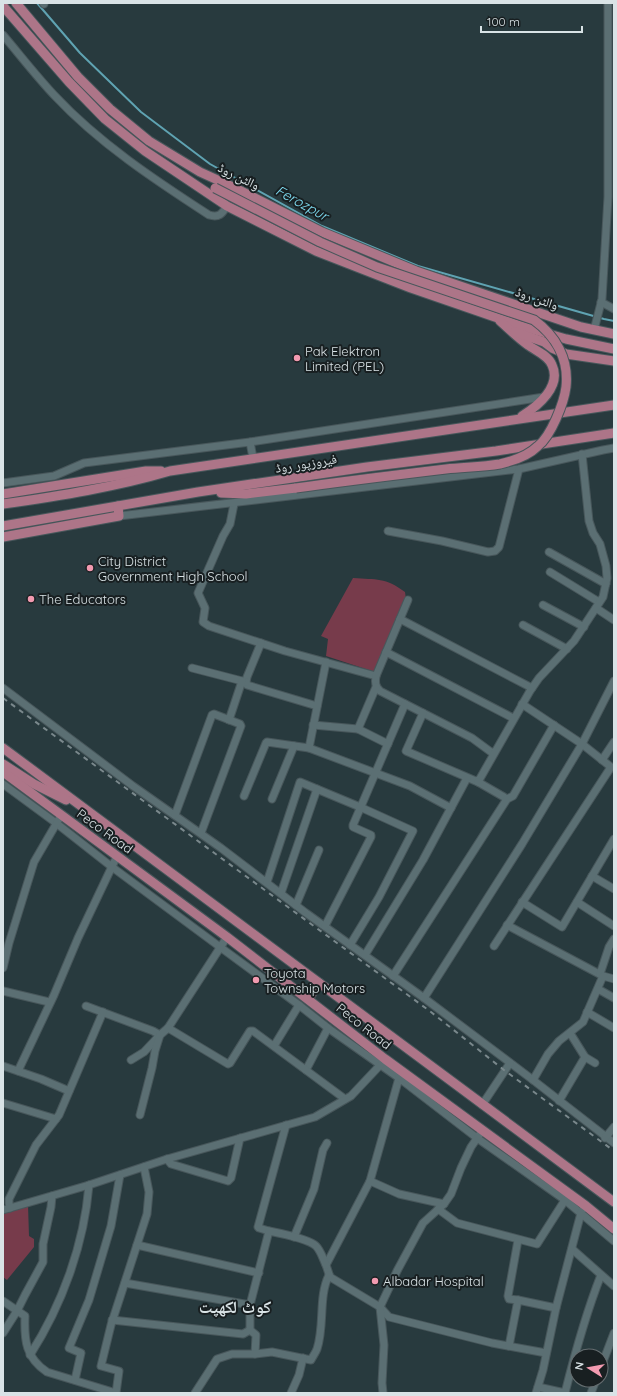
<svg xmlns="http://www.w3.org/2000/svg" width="617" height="1396" font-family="Quicksand,'Noto Naskh Arabic',sans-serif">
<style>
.green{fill:#773b4b}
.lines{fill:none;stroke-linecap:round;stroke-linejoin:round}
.stream{stroke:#5fa3b2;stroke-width:2}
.minor-casing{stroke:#48575b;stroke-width:9}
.major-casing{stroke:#48575b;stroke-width:11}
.minor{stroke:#5b6f73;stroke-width:7}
.major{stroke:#ad7588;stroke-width:9}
.rail{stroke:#7a888c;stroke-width:2;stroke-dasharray:5 5;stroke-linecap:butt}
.major-bridge-casing{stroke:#48575b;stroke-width:11;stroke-linecap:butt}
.major-bridge{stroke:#ad7588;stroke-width:9}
.poi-dot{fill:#f29ab0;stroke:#181f21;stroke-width:1.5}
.labels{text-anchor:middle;stroke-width:4;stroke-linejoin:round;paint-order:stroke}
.street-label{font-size:13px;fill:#d9e3e6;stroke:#181f21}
.poi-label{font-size:13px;fill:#d9e3e6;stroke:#181f21;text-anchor:start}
.water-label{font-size:14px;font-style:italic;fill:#81e0f6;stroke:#181f21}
.district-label{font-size:17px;font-weight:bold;fill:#d9e3e6;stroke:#181f21}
</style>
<rect width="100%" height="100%" fill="#283a3e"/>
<!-- green -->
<g class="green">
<path d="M 353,578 C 377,580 385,577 405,592 L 406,599 L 375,672 L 326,656 L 328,639 L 321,636 Z"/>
<path d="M 28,1205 L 29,1236 L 34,1239 L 34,1247 L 7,1280 L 3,1277 L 3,1213 Z"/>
</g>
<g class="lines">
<!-- stream -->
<path class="stream" d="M 37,3 L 80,53 L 141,112 L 210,164 L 322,226 L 418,266 L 604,319 L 614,321"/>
<!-- minor casing -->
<g class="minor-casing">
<g id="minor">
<path d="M 43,3 L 44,4"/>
<path d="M 3,35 C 20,55 37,77 55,96 C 99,143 155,180 209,215 C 219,218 222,214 227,206"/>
<path d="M 601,302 L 614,309"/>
<path d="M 594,330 L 602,299 L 608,197 L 608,3"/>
<path d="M 250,442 L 253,458"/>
<path d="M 3,483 L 54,476 L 84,463 L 250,442 L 544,397"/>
<path d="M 234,504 L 230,524 L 223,536 L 198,593 L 205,608 L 203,622 L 209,626 L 285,651 L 376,676"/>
<path d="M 119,516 L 519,469 L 603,450 L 614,448"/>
<path d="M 388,531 L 442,541 L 488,552 L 495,551 L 499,547 L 519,469"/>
<path d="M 549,552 L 606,584"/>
<path d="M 550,572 L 599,602"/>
<path d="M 408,600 L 376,676 C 375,682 375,686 380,691 L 472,738 L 491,752 L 494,752"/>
<path d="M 543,605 L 584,627"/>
<path d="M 596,608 L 614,620"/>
<path d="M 400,619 L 532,688"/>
<path d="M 523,625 L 567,649"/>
<path d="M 261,643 L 247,677 L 246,682 L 247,685 L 317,706"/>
<path d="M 386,652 L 513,718"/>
<path d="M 192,668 L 246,682"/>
<path d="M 3,688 L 133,786 L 221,848 L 306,913 L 424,998 L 533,1080 L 614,1143"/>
<path d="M 423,713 L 406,751 L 478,782 L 530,691 L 539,678 L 574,641 L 603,597 L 607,578 L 606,566 L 600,544 L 593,533 L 589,521 L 582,454"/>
<path d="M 229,720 L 242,681"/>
<path d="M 313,725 L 358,729 L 388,744"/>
<path d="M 358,729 L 376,687"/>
<path d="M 309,748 L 326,662"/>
<path d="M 602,760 L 614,742"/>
<path d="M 478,782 L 504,797"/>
<path d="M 3,784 L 56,823 L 112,867 L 220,947 L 299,1005 L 328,1028 L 399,1078 L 370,1181 L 326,1265 L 330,1277 L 380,1307 L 389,1317 L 492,1343 L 546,1353"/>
<path d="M 244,796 L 266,743 L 267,742 L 309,748 L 410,786 L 451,808"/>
<path d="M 272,799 L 294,746"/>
<path d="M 175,815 L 212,715 L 214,714 L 240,724 L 241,726 L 201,833"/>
<path d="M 592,876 L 614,889"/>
<path d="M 267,882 L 300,782 L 360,807 L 413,831 L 379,897 L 350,945"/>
<path d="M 281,893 L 317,789"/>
<path d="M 522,902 L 562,927 L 614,839"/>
<path d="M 577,902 L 614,926"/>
<path d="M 296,905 L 319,850"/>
<path d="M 507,925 L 603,976 L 583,1022 L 559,1041 L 548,1054 L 533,1080"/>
<path d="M 325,926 L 371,837 L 371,835 L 353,827 L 353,825 L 405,704"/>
<path d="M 494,946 L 611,767 L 582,744 L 522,704"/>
<path d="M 365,955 L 423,860 L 467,778"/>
<path d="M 3,968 L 9,943 L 34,862 L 59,819"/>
<path d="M 600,974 L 609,947 L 614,939"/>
<path d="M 393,976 L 507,799 L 513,796 L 554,725"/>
<path d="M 603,976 L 614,979"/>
<path d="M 598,989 L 614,998"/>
<path d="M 3,991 L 49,1002"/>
<path d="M 424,998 L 522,844 L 582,744 L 614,681"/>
<path d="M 86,1006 L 153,1031 L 160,1035 L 144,1052 L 131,1060"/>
<path d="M 587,1012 L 614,1028"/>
<path d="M 168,1028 L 227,937"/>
<path d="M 274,1046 L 299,1005"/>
<path d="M 585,1057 L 595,1063"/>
<path d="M 3,1066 L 41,1079 L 69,1091"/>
<path d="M 306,1070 L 328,1028"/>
<path d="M 18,1071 L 54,995 L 78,938 L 117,856"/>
<path d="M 399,1078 L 477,1138 L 565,1200 L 614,1241"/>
<path d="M 559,1101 L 585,1057 L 570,1033"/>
<path d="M 3,1103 L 56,1119"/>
<path d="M 482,1105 L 510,1063"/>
<path d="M 140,1115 L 152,1068 L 155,1051 L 160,1035 L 168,1028 L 228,1064 L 230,1063 L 250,1031 L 253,1031 L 345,1099"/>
<path d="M 605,1138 L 614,1127"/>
<path d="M 167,1159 L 171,1164 L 228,1181 L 231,1178 L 240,1138"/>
<path d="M 370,1181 L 399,1194 L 444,1204"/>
<path d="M 10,1208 L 9,1203 L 9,1199 L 36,1145 L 59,1115 L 103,1012"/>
<path d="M 438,1209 L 457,1223 L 537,1244 L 565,1200"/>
<path d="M 3,1210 L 89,1185 L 167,1159 L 315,1117 L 351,1096 L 383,1062"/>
<path d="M 269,1231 L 259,1228 L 258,1227 L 286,1125"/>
<path d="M 294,1237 L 314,1189 L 323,1150 L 327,1143"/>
<path d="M 137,1245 L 259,1273"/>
<path d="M 572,1249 L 614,1286"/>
<path d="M 125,1283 L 250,1305"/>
<path d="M 518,1300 L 556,1308"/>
<path d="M 3,1301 L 25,1316 C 24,1341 26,1358 47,1372 L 116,1393"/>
<path d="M 112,1320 L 243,1334 L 250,1330"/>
<path d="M 3,1333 L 17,1311 L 25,1295 L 43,1262 L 43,1244 L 51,1207 L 52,1196"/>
<path d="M 509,1346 L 518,1300 L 509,1299 L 508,1296 L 518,1240"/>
<path d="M 255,1354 L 256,1335 L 250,1330 L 250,1305 L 269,1231 C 279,1233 309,1239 316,1246 C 321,1251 323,1259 326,1265"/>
<path d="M 30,1355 C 62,1305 84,1245 89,1185"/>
<path d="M 601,1367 L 614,1333"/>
<path d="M 75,1380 L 81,1353 L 69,1348 L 89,1300 L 111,1226 L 120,1175"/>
<path d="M 538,1387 L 565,1393 C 575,1353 586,1313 601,1275"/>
<path d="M 116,1393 L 119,1371 L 101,1366 L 111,1325 L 147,1214 L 149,1192 L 144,1167"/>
<path d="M 195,1393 L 217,1359 L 232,1354 L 255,1354 L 272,1352 L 311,1360 C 313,1356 316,1352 317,1349 C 325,1325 318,1297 329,1275"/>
<path d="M 291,1393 L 299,1375 L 303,1358"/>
<path d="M 383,1393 L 382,1383 L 384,1345 L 380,1307 L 397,1271 L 423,1223 L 444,1204 L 451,1194 L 461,1168 L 471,1147 L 482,1131"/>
<path d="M 536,1393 L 543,1370 L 556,1308 L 577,1228 L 581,1213 L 583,1209"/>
<path d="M 591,1393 L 596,1380"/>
</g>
</g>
<!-- major casing -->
<g class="major-casing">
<g id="major">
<path d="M 16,3 L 78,77 L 110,109 L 149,141 L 200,172 L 233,187 L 322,232 L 416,271 L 581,327 L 614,334"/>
<path d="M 3,6 L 69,82 L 105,119 L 145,151 L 227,206 L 316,251 L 411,288 L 518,325 L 566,339 L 614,349"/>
<path d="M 500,321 C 509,329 518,338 528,345 C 536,351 548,355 552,365 C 562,386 538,406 522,416"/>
<path d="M 515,332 L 544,342 L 552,348 L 566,354 L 614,361"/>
<path d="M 221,493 L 246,494 L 296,488"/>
<path d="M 3,494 L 146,471 L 161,471"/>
<path d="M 3,504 C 59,496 116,487 170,471 L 614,405"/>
<path d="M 3,526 L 198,492 L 367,467 L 496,451 L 614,433"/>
<path d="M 3,537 L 119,516 L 118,506"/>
<path d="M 3,748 L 614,1202"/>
<path d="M 3,764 L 34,784 L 66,800"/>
<path d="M 3,772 L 227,937 L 385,1059 L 586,1206 L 614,1229"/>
<path d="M 308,999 L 319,983"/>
</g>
</g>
<!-- minor -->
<use href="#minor" class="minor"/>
<!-- major -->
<use href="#major" class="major"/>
<!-- rail -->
<path class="rail" d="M 3,698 L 431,1012 L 504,1070 L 614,1151"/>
<!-- major-bridge casing -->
<g class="major-bridge-casing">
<path id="major-bridge" d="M 215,188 L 320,242 L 377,267 L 534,320 C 556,336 569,359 566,387 C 564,403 551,436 538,446 C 528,456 513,461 500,464 C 482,467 464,467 446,469 C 396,475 346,481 296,488"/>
</g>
<!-- major-bridge -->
<use href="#major-bridge" class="major-bridge"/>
</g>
<!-- markers -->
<g class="poi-dot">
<circle cx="297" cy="358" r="4"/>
<circle cx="90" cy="568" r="4"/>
<circle cx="31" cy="599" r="4"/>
<circle cx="256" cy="980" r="4"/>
<circle cx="375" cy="1281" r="4"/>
</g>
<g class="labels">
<!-- street labels -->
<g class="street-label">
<text transform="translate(239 176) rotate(26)" y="5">والٹن روڈ</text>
<text transform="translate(537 298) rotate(19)" y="5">والٹن روڈ</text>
<text transform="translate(306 463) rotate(-9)" y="5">فیروزپور روڈ</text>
<text transform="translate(105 831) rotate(36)" y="5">Peco Road</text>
<text transform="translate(364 1026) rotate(38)" y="5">Peco Road</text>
</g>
<!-- poi labels -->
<g class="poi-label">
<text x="305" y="356">Pak Elektron<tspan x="305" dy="15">Limited (PEL)</tspan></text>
<text x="98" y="566">City District<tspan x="98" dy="15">Government High School</tspan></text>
<text x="39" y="604">The Educators</text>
<text x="264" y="978">Toyota<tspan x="264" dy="15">Township Motors</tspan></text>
<text x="383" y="1286">Albadar Hospital</text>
</g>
<!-- water labels -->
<g class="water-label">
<text transform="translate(302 203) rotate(29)" y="5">Ferozpur</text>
</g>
<!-- district labels -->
<g class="district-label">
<text x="235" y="1313">کوٹ لکھپت</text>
</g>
</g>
<!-- border -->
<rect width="617" height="1396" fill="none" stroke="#d9e3e6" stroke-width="8"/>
<!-- north arrow -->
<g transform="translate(589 1368) rotate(281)"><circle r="19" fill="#181f21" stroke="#656d70"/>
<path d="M0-3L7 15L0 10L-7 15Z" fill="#f29ab0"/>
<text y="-6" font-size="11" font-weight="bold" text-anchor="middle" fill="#d9e3e6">N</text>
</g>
<!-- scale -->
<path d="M481 26v6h101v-6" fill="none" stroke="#d9e3e6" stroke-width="2"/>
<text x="487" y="26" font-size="12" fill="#d9e3e6" stroke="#181f21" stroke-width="3" paint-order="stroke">100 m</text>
</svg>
